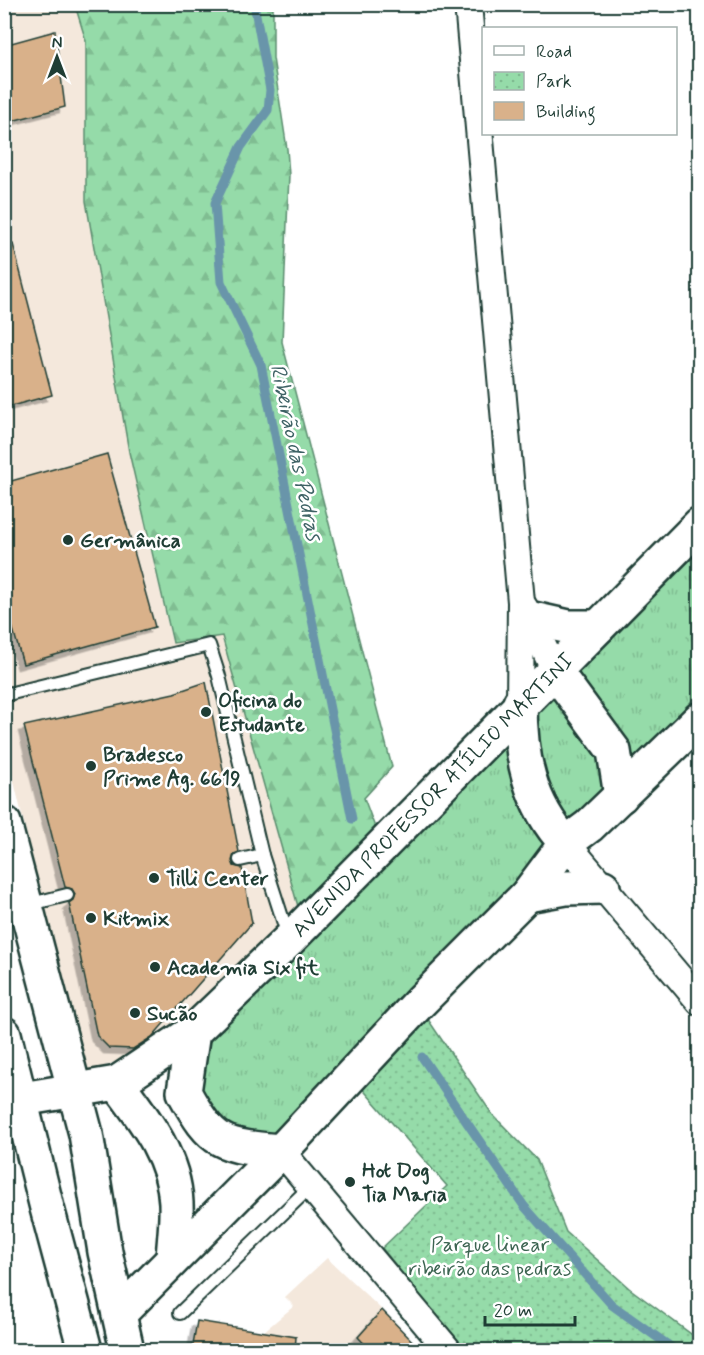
<svg xmlns="http://www.w3.org/2000/svg" width="704" height="1355" font-family="Mynerve,sans-serif">
<style>
.built{fill:#f4e8dc}
.grass{fill:url(#grass-tufts);stroke:#5a8c6e;stroke-width:1.5}
.forest{fill:url(#forest-firs);stroke:#5a8c6e;stroke-width:1.5}
.park{fill:url(#park-dots);stroke:#5a8c6e;stroke-width:1.5}
.lines{fill:none;stroke-linecap:round;stroke-linejoin:round}
.stream{stroke:#6995aa;stroke-width:9}
.building{fill:#d9b18a;stroke:#1f3d34;stroke-width:1.5;filter:url(#shadow)}
.lane-casing{stroke:#1f3d34;stroke-width:16}
.street-casing{stroke:#1f3d34;stroke-width:30}
.secondary-casing{stroke:#1f3d34;stroke-width:38}
.primary-casing{stroke:#1f3d34;stroke-width:38}
.lane{stroke:#fff;stroke-width:12}
.street{stroke:#fff;stroke-width:26}
.secondary{stroke:#fff;stroke-width:33}
.primary{stroke:#fff;stroke-width:33}
.poi-dot{fill:#1f3d34;stroke:#fff;stroke-width:2}
.labels{text-anchor:middle;stroke-width:5;stroke-linejoin:round;paint-order:stroke}
.poi-label{font-size:21px;font-weight:bold;fill:#1f3d34;stroke:#fff;text-anchor:start}
.street-label{font-size:21px;fill:#1f3d34;stroke:#fff}
.park-label{font-size:21px;fill:#3c6451;stroke:#fff}
.water-label{font-size:22px;font-style:italic;fill:#3e6265;stroke:#fff}
</style>
<defs>
<pattern id="grass-tufts" width="24" height="20" patternUnits="userSpaceOnUse" patternTransform="scale(1.5)"><rect width="24" height="20" fill="#95dba9"/><path d="M3 7l-1-3M5 7V3M7 7l1-3M15 17l-1-3M17 17v-4M19 17l1-3" fill="none" stroke="#80bd92"/></pattern>
<pattern id="forest-firs" width="22" height="20" patternUnits="userSpaceOnUse" patternTransform="scale(1.5)"><rect width="22" height="20" fill="#95dba9"/><path d="M5 1l3.5 6h-7zM16 11l3.5 6h-7z" fill="#80bd92"/></pattern>
<pattern id="park-dots" width="8" height="8" patternUnits="userSpaceOnUse" patternTransform="scale(1.5)"><rect width="8" height="8" fill="#95dba9"/><path d="M2 2h.1M6 6h.1" fill="none" stroke="#80bd92" stroke-width="1.8" stroke-linecap="round"/></pattern>
<filter id="shadow"><feDropShadow dx="-5.5" dy="5.5" stdDeviation="0" flood-color="#0004"/></filter>
</defs>
<rect width="100%" height="100%" fill="#fff"/>
<filter id="ink" filterUnits="userSpaceOnUse"><feTurbulence type="fractalNoise" baseFrequency=".0167" numOctaves="2"/><feDisplacementMap in="SourceGraphic" scale="12" xChannelSelector="R" yChannelSelector="G"/><feConvolveMatrix kernelMatrix="1 2 1 2 8 2 1 2 1" color-interpolation-filters="sRGB"/></filter>
<g filter="url(#ink)">
<!-- built -->
<g class="built">
<path d="M 27,5 L 75,5 L 86,41 L 86,201 L 129,452 L 172,642 L 222,636 L 303,926 L 193,1032 L 84,1074 L 5,744 L 4,10 Z"/>
<path d="M 327,1258 L 382,1310 L 358,1337 L 370,1350 L 276,1350 L 263,1332 L 294,1306 L 285,1297 Z"/>
</g>
<!-- grass -->
<path class="grass" d="M 699,530 L 699,693 L 276,1141 L 216,1126 L 190,1084 L 205,1033 Z"/>
<!-- forest -->
<path class="forest" d="M 75,5 L 273,5 L 273,58 L 287,149 L 289,175 L 282,342 L 392,767 L 364,798 L 376,830 L 299,910 L 222,636 L 173,643 L 129,452 L 86,201 L 86,41 Z"/>
<!-- park -->
<path class="park" d="M 421,1009 L 492,1114 L 537,1160 L 566,1232 L 629,1288 L 699,1340 L 699,1350 L 464,1350 L 382,1248 L 447,1186 L 346,1070 Z"/>
<g class="lines">
<!-- stream -->
<g class="stream">
<path d="M 254,4 L 270,90 L 268,110 L 241,147 L 215,203 L 221,282 L 261,365 L 352,819"/>
<path d="M 422,1057 L 524,1206 L 612,1305 L 675,1350"/>
</g>
</g>
<!-- building -->
<g class="building">
<path d="M 55,31 L 65,107 L 4,123 L 4,45 Z"/>
<path d="M 13,244 L 52,395 L 4,408 L 4,245 Z"/>
<path d="M 107,454 L 155,627 L 23,664 L 4,598 L 4,483 Z"/>
<path d="M 206,682 L 239,852 L 234,854 L 232,861 L 234,866 L 242,868 L 252,923 L 152,1037 L 133,1049 L 109,1048 L 97,1036 L 69,903 L 73,900 L 75,894 L 72,889 L 65,887 L 24,726 L 174,693 Z"/>
<path d="M 382,1310 L 421,1350 L 370,1350 L 358,1337 Z"/>
<path d="M 197,1321 L 296,1337 L 295,1350 L 192,1350 Z"/>
</g>
<g class="lines">
<!-- lane casing -->
<g class="lane-casing">
<g id="lane">
<path d="M 4,695 L 209,645 L 219,676 L 262,855 L 240,860"/>
<path d="M 262,855 L 288,936"/>
<path d="M 27,905 L 67,895"/>
<path d="M 180,1313 L 311,1186"/>
</g>
</g>
<!-- street casing -->
<g class="street-casing">
<g id="street">
<path d="M 468,4 L 521,602 L 520,703"/>
<path d="M 524,607 L 555,671"/>
<path d="M 566,843 L 700,1002"/>
<path d="M 281,1151 L 448,1350"/>
</g>
</g>
<!-- secondary casing -->
<g class="secondary-casing">
<g id="secondary">
<path d="M 529,618 L 569,627 L 598,627"/>
<path d="M 555,671 L 614,751 L 621,796"/>
<path d="M 520,703 C 520,755 529,804 566,843"/>
<path d="M 527,895 L 566,888 L 603,887"/>
<path d="M 193,1032 L 184,1092 C 213,1145 222,1146 281,1151"/>
<path d="M 117,1083 C 144,1119 174,1156 176,1203 C 177,1221 174,1241 173,1259"/>
<path id="s1" d="M 22,1099 L 117,1083 L 193,1032 L 289,940 L 700,524"/>
<path d="M 119,1314 L 281,1151 L 420,1002 L 527,895 L 566,843 L 589,826 L 700,719"/>
</g>
</g>
<!-- primary casing -->
<g class="primary-casing">
<g id="primary">
<path d="M 4,823 L 86,1134 L 105,1252 L 127,1350"/>
<path d="M 4,1034 L 47,1208 L 85,1350"/>
</g>
</g>
<!-- lane -->
<use href="#lane" class="lane"/>
<!-- street -->
<use href="#street" class="street"/>
<!-- secondary -->
<use href="#secondary" class="secondary"/>
<!-- primary -->
<use href="#primary" class="primary"/>
</g>
</g>
<!-- markers -->
<g class="poi-dot">
<circle cx="68" cy="540" r="6"/>
<circle cx="206" cy="712" r="6"/>
<circle cx="91" cy="766" r="6"/>
<circle cx="154" cy="878" r="6"/>
<circle cx="91" cy="918" r="6"/>
<circle cx="155" cy="967" r="6"/>
<circle cx="135" cy="1013" r="6"/>
<circle cx="350" cy="1182" r="6"/>
</g>
<g class="labels">
<!-- poi labels -->
<g class="poi-label">
<text x="80" y="547">Germânica</text>
<text x="218" y="707">Oficina do<tspan x="218" dy="24">Estudante</tspan></text>
<text x="103" y="761">Bradesco<tspan x="103" dy="24">Prime Ag. 6619</tspan></text>
<text x="166" y="885">Tilli Center</text>
<text x="103" y="925">Kitmix</text>
<text x="167" y="974">Academia Six fit</text>
<text x="147" y="1020">Sucão</text>
<text x="362" y="1177">Hot Dog<tspan x="362" dy="24">Tia Maria</tspan></text>
</g>
<!-- street labels -->
<g class="street-label">
<text dy="7" stroke="none"><textPath href="#s1" startOffset="525">AVENIDA PROFESSOR ATÍLIO MARTINI</textPath></text>
</g>
<!-- park labels -->
<g class="park-label">
<text x="490" y="1251">Parque linear<tspan x="490" dy="24">ribeirão das pedras</tspan></text>
</g>
<!-- water labels -->
<g class="water-label">
<text transform="translate(297 452) rotate(78)" y="8">Ribeirão das Pedras</text>
</g>
</g>
<!-- margin -->
<rect width="704" height="1355" fill="none" stroke="#fff" stroke-width="24"/>
<rect x="12" y="12" width="680" height="1331" fill="none" stroke="#1f3d34" stroke-width="2" filter="url(#ink)"/>
<!-- legend -->
<rect x="482" y="27" width="195" height="108" fill="#ffffff" stroke="#a5b1ae" stroke-width="1.5"/>
<rect x="494" y="46" width="30" height="9" fill="#ffffff" stroke="#a5b1ae" stroke-width="1.5"/>
<text x="536" y="57" font-size="18" fill="#1f3d34">Road</text>
<rect x="494" y="72" width="30" height="18" fill="url(#park-dots)" stroke="#a5b1ae" stroke-width="1.5"/>
<text x="536" y="87" font-size="18" fill="#1f3d34">Park</text>
<rect x="494" y="102" width="30" height="18" fill="#d9b18a" stroke="#a5b1ae" stroke-width="1.5"/>
<text x="536" y="117" font-size="18" fill="#1f3d34">Building</text>
<!-- north arrow -->
<g transform="translate(57 57)" stroke="#ffffff" stroke-width="4.5" paint-order="stroke">
<path d="M0-4.5L10 22L0 15L-10 22Z" fill="#1f3d34"/>
<text y="-9" font-size="16" font-weight="bold" text-anchor="middle" fill="#1f3d34">N</text>
</g>
<!-- scale -->
<path d="M485 1316v9h90v-9" fill="none" stroke="#1f3d34" stroke-width="3"/>
<text x="494" y="1316" font-size="18" fill="#1f3d34" stroke="#ffffff" stroke-width="4.5" paint-order="stroke">20 m</text>
</svg>
